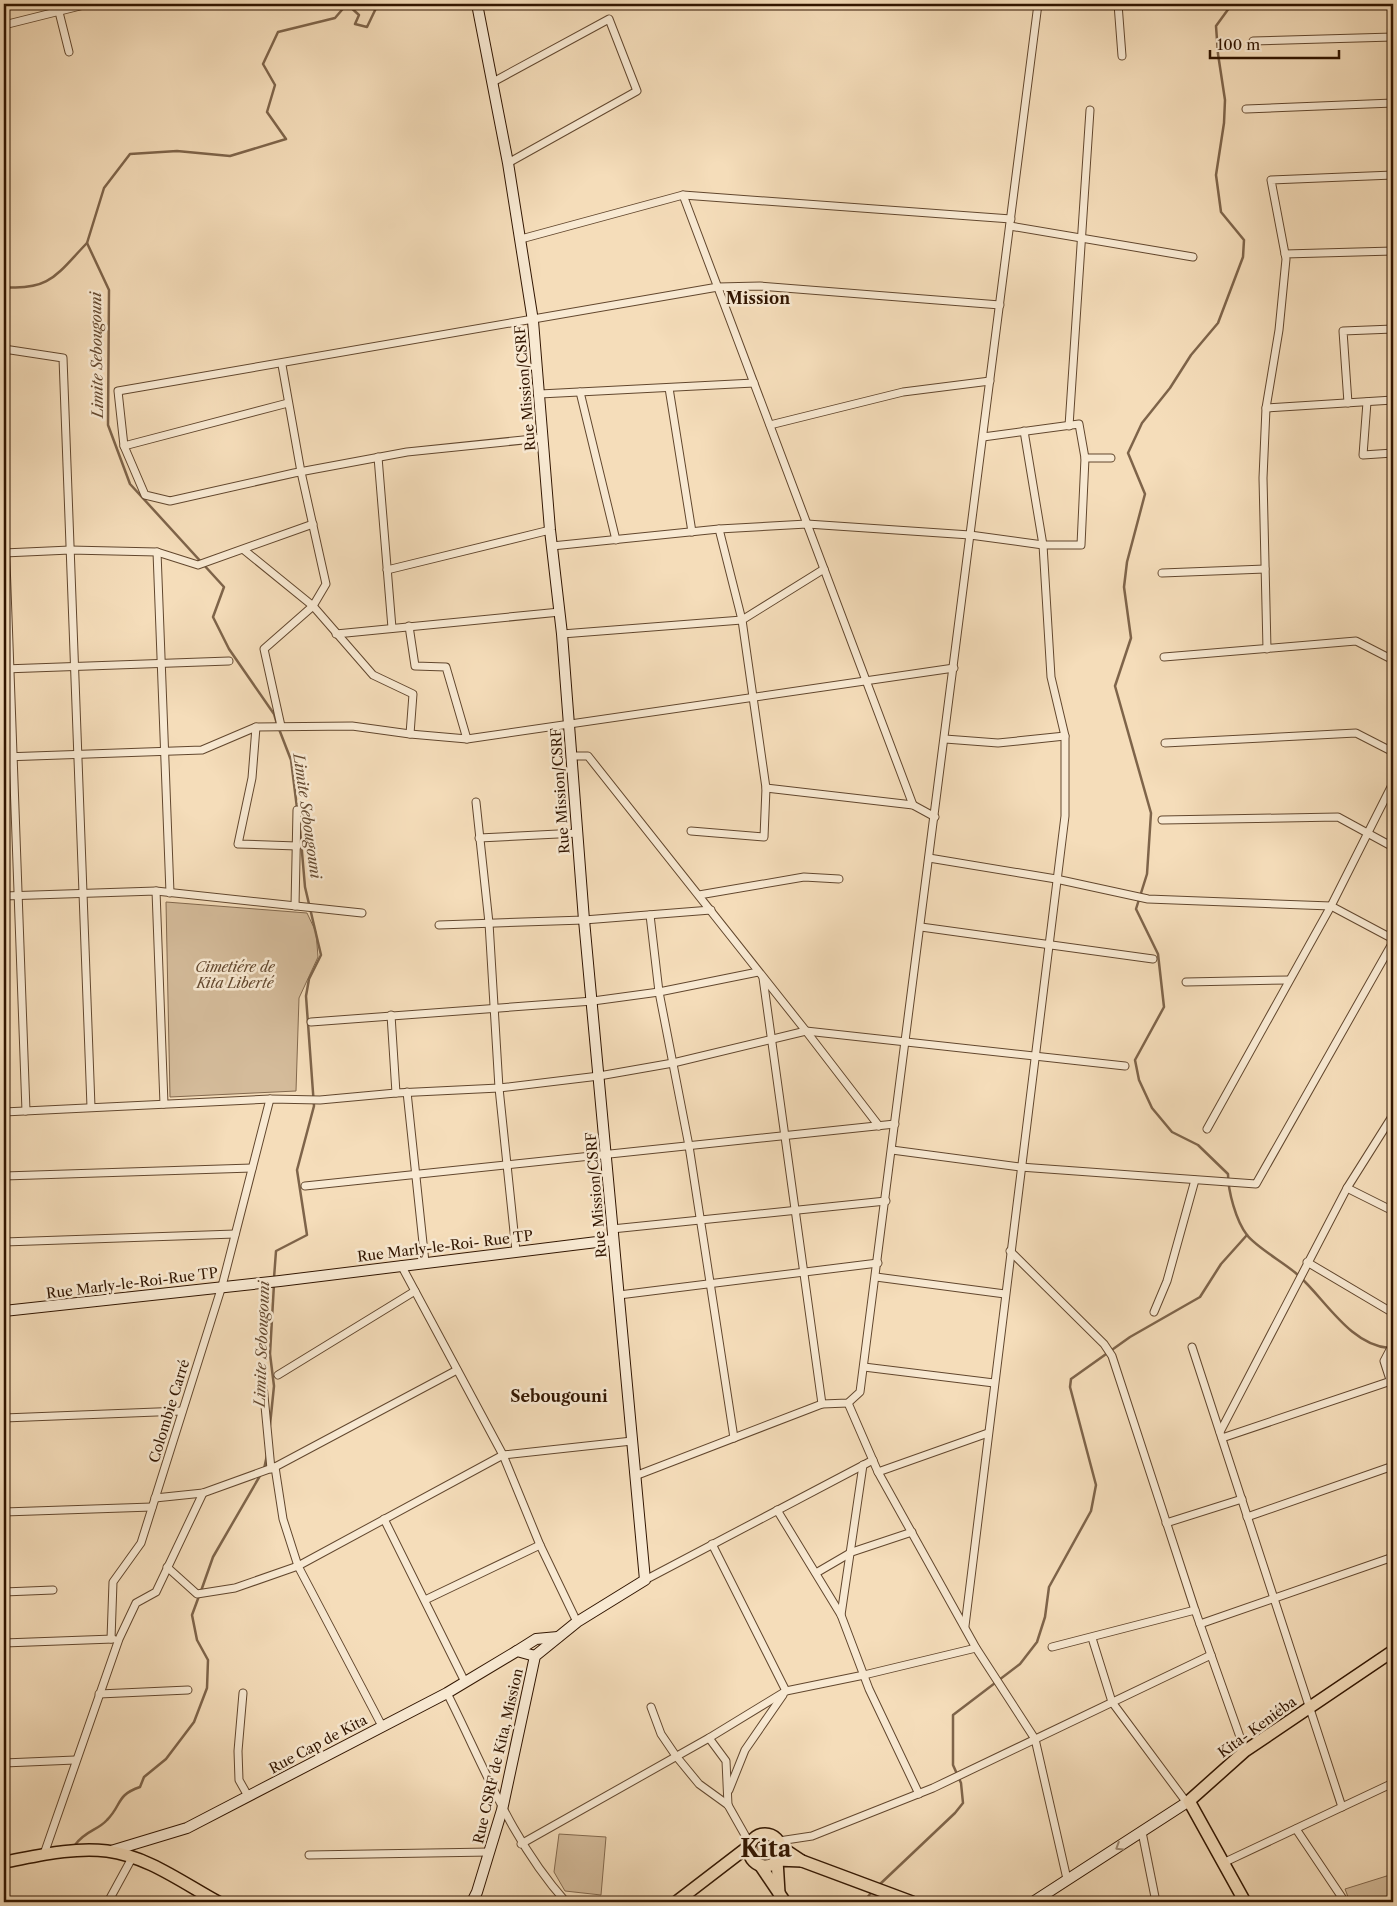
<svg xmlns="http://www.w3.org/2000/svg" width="1397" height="1906" font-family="'Libre Caslon Text',serif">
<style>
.green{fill:#d4bb9a;stroke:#82684d}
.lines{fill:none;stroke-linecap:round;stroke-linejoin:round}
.stream{stroke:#7e644a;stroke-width:2.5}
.street-casing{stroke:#62472e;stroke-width:9}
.secondary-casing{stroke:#311500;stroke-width:12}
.primary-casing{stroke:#311500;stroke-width:14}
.street{stroke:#f8e9d2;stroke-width:7}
.secondary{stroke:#f8e9d2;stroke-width:10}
.primary{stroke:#f5ddba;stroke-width:11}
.oneway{stroke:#9e8a74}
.labels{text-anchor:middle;stroke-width:5;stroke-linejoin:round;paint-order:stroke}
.street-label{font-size:14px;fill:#311500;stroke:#f8e9d2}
.park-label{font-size:14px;font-style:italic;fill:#62472e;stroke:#f8e9d2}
.water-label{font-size:15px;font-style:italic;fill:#654a31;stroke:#f8e9d2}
.quarter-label{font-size:16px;font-weight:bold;fill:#311500;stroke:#f8e9d2}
.town-label{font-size:24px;font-weight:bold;fill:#311500;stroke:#f8e9d2}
</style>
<rect width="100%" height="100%" fill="#f5ddba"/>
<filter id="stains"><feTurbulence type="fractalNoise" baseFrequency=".004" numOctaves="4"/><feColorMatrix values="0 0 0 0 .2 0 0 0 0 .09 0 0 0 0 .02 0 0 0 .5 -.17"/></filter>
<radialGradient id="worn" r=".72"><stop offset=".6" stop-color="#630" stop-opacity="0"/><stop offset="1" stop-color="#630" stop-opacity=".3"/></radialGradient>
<!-- green -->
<g class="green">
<path d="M 166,902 L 307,913 L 316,932 L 318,957 L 299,998 L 296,1091 L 170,1097 Z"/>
<path d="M 559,1834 L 606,1837 L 601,1895 L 565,1891 L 554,1872 Z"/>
<circle cx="766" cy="1849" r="9"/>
<path d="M 1393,1874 L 1393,1902 L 1350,1902 L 1345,1889 Z"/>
</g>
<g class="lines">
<!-- stream -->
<g class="stream">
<path d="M 1232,4 L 1216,26 L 1218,54 L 1225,100 L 1224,123 L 1216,175 L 1221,212 L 1244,240 L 1243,257 L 1218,323 L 1191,355 L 1170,388 L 1142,423 L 1128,453 L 1145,494 L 1127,562 L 1124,587 L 1131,638 L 1115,686 L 1151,813 L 1147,874 L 1136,909 L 1158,954 L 1164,1007 L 1135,1060 L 1139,1080 L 1152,1108 L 1172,1132 L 1198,1145 L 1228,1174 C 1228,1191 1236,1221 1247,1235 C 1257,1248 1285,1263 1298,1275 C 1325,1299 1350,1345 1389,1348"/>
<path d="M 4,287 C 50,291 57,274 87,243"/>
<path d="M 277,724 L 274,714 L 229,649 L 213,617 L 224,587 L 130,484 L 108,425 L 109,290 L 87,243 L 104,188 L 130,154 L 177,151 L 230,156 L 286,139 L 267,112 L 275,85 L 263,64 L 278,32 L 335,18 L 347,4 L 359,15 L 355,24 L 367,27 L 378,4"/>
<path d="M 279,729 L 291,760 L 297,808"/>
<path d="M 274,1278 L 276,1251 L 307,1235 L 297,1170 L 314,1106 L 306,996 L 309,979 L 321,955 L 305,887 L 300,829"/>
<path d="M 270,1425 L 274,1386 L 270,1354 L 274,1284"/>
<path d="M 264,1469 L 267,1455"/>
<path d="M 201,1591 L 213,1557 L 261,1474"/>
<path d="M 75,1845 C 86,1830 97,1831 107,1820 C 122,1805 116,1795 140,1787 L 144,1777 L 166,1759 L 194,1722 L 207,1688 L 208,1660 L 197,1640 L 192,1615 L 199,1596"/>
<path d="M 878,1886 L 955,1813 L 963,1803 L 961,1783 L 953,1765 L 953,1715 L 1020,1664 L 1037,1642 L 1045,1617 L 1049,1587 L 1091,1511 L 1096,1485 L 1070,1387 L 1071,1379 L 1130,1337 L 1200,1297 L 1221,1264 L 1247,1235"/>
<path d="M 863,1902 L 872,1892"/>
</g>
<!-- street casing -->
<g class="street-casing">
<g id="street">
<path d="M 57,4 L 69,52"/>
<path d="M 1118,4 L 1122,56"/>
<path d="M 4,25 L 88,4"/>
<path d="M 1253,41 L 1393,37"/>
<path d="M 493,82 L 609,19 L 637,91 L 508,163"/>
<path d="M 1246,109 L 1393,103"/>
<path d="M 683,195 L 913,805"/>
<path d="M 1010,226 L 1193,257"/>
<path d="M 521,239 L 683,195 L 1011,219"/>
<path d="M 1285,254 L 1393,251"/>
<path d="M 4,349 L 63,358 L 91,1107"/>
<path d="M 669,388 L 692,532"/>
<path d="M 580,392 L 616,540"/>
<path d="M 540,394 L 754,383"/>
<path d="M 1367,402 L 1363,455 L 1393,453"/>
<path d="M 1348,403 L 1343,331 L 1393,329"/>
<path d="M 1266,408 L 1393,400"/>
<path d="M 770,425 L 903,392 L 990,381"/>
<path d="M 1069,426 L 1090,110"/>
<path d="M 983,437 L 1079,424 L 1085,458"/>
<path d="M 543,438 L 407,452 L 294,473 L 170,501 L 145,495 L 124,446 L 118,391 L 718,287 L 760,286 L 1000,305"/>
<path d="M 124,446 L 288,403"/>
<path d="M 378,457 L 392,628"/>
<path d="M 4,507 L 26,1111"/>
<path d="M 552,546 L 719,529 L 807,524 L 970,535 L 1043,545 L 1081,545 L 1085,458 L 1111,458"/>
<path d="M 244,550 L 313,606 L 373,675 L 413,694 L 410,734"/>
<path d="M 157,552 L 170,893"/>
<path d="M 4,553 L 70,550 L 157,552 L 198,565 L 313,524"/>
<path d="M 387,570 L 550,530"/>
<path d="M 1162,573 L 1265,569"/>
<path d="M 409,626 L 415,666 L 446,667 L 467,739"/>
<path d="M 336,634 L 560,612"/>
<path d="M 562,634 L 742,620 L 824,569"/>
<path d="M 1267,649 L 1263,478 L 1266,408 L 1279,330 L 1286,259 L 1271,180 L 1393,175"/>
<path d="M 1164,657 L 1356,641 L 1393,660"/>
<path d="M 4,669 L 229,661"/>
<path d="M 281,726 L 264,649 L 313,606 L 326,584 L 301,472 L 282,365"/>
<path d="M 256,727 L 252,778 L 238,844 L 297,846"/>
<path d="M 945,739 L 998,743 L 1065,736"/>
<path d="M 1165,743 L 1356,733 L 1393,752"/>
<path d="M 572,756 L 588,756 L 806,1031 L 879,1126"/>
<path d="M 4,757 L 202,750 L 256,727 L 352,726 L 410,734 L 467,739 L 954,668"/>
<path d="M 766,788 L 913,805 L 935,817"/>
<path d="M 476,802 L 489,923 L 499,1088 L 516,1251"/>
<path d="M 1162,820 L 1338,817 L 1393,847"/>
<path d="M 691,831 L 764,837 L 766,788 L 742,620 L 719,529"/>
<path d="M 479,838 L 578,833"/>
<path d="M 929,858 L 1056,879 L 1148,899 L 1331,906 L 1393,939"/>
<path d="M 156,891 L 164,1104"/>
<path d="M 699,895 L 804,877 L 839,879"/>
<path d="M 4,896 L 156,891 L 362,913"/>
<path d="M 295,906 L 297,810"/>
<path d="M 650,915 L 659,992 L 689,1146 L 734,1438"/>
<path d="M 439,925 L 584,920 L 711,910"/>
<path d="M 921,927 L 1153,959"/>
<path d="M 763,978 L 822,1404"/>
<path d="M 1186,982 L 1289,980"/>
<path d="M 391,1015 L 396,1093"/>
<path d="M 311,1022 L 593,1001 L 659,992 L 758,972"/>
<path d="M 407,1092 L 425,1262"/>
<path d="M 4,1112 L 270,1099 L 320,1100 L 396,1093 L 499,1088 L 599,1076 L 673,1063 L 806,1031 L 1125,1066"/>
<path d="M 1207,1129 L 1331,906 L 1393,783"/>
<path d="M 892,1150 L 1020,1167 L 1256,1184 L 1393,942"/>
<path d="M 4,1176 L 252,1168"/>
<path d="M 305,1186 L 895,1124"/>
<path d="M 1347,1188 L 1393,1211"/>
<path d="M 612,1229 L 886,1201"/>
<path d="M 4,1242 L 235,1234"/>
<path d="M 1010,1251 L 1104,1344 L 1112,1356 L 1195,1610 L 1245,1751"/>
<path d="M 1307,1262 L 1393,1313"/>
<path d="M 401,1265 L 503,1455 L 540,1545 L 577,1622"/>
<path d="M 876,1277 L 1005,1294"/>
<path d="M 619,1295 L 878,1263"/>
<path d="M 1154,1312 L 1167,1281 L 1195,1180"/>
<path d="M 1393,1344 L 1384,1361 L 1393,1389"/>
<path d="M 1192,1347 L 1342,1807"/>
<path d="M 864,1367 L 994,1383"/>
<path d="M 278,1375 L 415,1291"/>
<path d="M 263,1385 L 271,1469"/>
<path d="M 848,1403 L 878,1472 L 976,1648 L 1035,1739 L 1067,1879"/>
<path d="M 4,1418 L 182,1411"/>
<path d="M 1220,1432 L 1347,1188 L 1393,1115"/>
<path d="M 1222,1438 L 1391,1381"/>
<path d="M 275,1467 L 283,1519 L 298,1566 L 382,1726"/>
<path d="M 878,1472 L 988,1433"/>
<path d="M 635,1476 L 822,1404 L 848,1403 L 860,1392 L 1038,4"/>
<path d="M 155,1498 L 203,1493 L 275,1467 L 457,1370"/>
<path d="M 777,1510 L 841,1615 L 869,1689 L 919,1794"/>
<path d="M 4,1512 L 152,1507"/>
<path d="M 1247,1517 L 1393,1466"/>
<path d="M 384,1519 L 465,1682"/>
<path d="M 1166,1523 L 1242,1499"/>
<path d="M 712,1544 L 786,1691"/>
<path d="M 167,1567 L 197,1594 L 235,1588 L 298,1566 L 503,1455 L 632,1441"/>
<path d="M 816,1573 L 852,1552 L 912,1532"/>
<path d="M 645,1580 L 873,1460"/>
<path d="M 4,1592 L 53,1590"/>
<path d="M 425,1600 L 540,1545"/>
<path d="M 841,1615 L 863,1465"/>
<path d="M 1200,1624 L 1393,1557"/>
<path d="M 965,1626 L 1065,816 L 1065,736 L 1051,677 L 1043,545 L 1024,431"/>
<path d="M 1092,1638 L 1112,1702 L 1187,1803"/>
<path d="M 111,1639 L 113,1582 L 141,1543 L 222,1286 L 270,1099"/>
<path d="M 4,1643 L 113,1639"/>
<path d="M 1052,1647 L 1195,1610"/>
<path d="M 243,1693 L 238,1751 L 239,1780 L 248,1796"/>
<path d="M 447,1693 C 484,1766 511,1841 566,1902"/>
<path d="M 99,1694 L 188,1690"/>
<path d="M 651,1707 L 661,1734 L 676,1756 L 699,1784 L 728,1805 L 750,1844"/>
<path d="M 709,1738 L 726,1761 L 728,1805"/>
<path d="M 4,1763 L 75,1760"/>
<path d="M 729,1790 L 745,1750 L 783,1695"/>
<path d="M 1296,1829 L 1345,1902"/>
<path d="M 1142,1832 L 1156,1902"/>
<path d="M 779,1841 L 812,1836 L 933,1788 L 1211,1655"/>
<path d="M 521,1844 L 709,1738 L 786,1691 L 864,1675 L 976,1648"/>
<path d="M 44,1854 L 119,1639 L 136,1603 L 156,1592 L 203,1493"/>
<path d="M 309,1855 L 490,1852"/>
<path d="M 1223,1863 L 1393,1783"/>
<path d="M 108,1902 L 132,1858"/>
</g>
</g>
<!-- secondary casing -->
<g class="secondary-casing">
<g id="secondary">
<path d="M 4,1311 L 280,1281 L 613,1240"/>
<path d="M 517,1651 L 536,1639 L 558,1637"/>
<path d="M 111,1851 L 187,1828 L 447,1693 L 517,1651 L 535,1656"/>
<path d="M 472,1902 L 477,1892 L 502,1810 L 535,1656 L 577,1622 L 645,1580 L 584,920 L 562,634 L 550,530 L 533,321 L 508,163 L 477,4"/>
<path d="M 1033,1902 L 1189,1801"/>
</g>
</g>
<!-- primary casing -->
<g class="primary-casing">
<g id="primary">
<circle cx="765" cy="1850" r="16"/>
<path d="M 781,1847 L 802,1861 L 912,1902"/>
<path d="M 4,1862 C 37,1856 72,1847 107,1851 C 147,1856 183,1883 218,1902"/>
<path d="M 760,1865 L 785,1902"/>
<path d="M 779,1893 L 777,1860 L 802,1861"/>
<path d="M 676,1902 L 749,1846"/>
<path d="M 1245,1902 L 1189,1801 L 1245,1751 L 1393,1651"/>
</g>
</g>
<!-- street -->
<use href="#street" class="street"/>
<!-- secondary -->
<use href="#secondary" class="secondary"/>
<!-- primary -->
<use href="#primary" class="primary"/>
</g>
<!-- one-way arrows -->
<defs><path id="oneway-chevron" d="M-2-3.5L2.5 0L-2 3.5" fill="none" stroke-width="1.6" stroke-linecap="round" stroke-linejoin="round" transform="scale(1.25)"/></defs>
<use class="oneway" href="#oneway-chevron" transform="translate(1119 1847) rotate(148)"/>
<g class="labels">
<!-- street labels -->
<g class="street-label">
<text transform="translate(525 388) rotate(-95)" y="5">Rue Mission/CSRF</text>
<text transform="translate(560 791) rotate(-94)" y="5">Rue Mission/CSRF</text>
<text transform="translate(596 1195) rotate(-95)" y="5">Rue Mission/CSRF</text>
<text transform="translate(445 1246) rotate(-7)" y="5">Rue Marly-le-Roi- Rue TP</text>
<text transform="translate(132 1283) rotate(-7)" y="5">Rue Marly-le-Roi-Rue TP</text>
<text transform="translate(169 1411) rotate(-73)" y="5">Colombie Carré</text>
<text transform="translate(1257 1727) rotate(-36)" y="5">Kita- Keniéba</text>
<text transform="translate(318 1744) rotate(-28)" y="5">Rue Cap de Kita</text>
<text transform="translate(498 1756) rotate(-77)" y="5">Rue CSRF de Kita, Mission</text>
</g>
<!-- park labels -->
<g class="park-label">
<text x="235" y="972">Cimetiére de<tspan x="235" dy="16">Kita Liberté</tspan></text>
</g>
<!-- water labels -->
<g class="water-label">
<text transform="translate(97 355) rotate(-91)" y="5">Limite Sebougouni</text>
<text transform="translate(307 816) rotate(82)" y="5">Limite Sebougouni</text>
<text transform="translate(262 1344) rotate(-88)" y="5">Limite Sebougouni</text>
</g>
<!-- quarter labels -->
<g class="quarter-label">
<text x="758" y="304">Mission</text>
<text x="559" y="1402">Sebougouni</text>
</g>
<!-- town labels -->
<g class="town-label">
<text x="766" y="1857">Kita</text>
</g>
</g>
<!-- margin -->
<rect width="1397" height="1906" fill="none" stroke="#f5ddba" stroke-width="20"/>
<rect x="5" y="5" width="1387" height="1896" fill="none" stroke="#311500" stroke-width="2.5"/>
<rect x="10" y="10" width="1377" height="1886" fill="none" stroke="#311500"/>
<!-- scale -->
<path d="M1210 50v8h129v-8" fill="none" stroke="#311500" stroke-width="2.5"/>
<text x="1217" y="50" font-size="15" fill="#311500" stroke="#f8e9d2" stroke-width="4" paint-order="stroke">100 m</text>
<rect width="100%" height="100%" filter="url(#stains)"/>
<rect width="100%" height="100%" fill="url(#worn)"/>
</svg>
